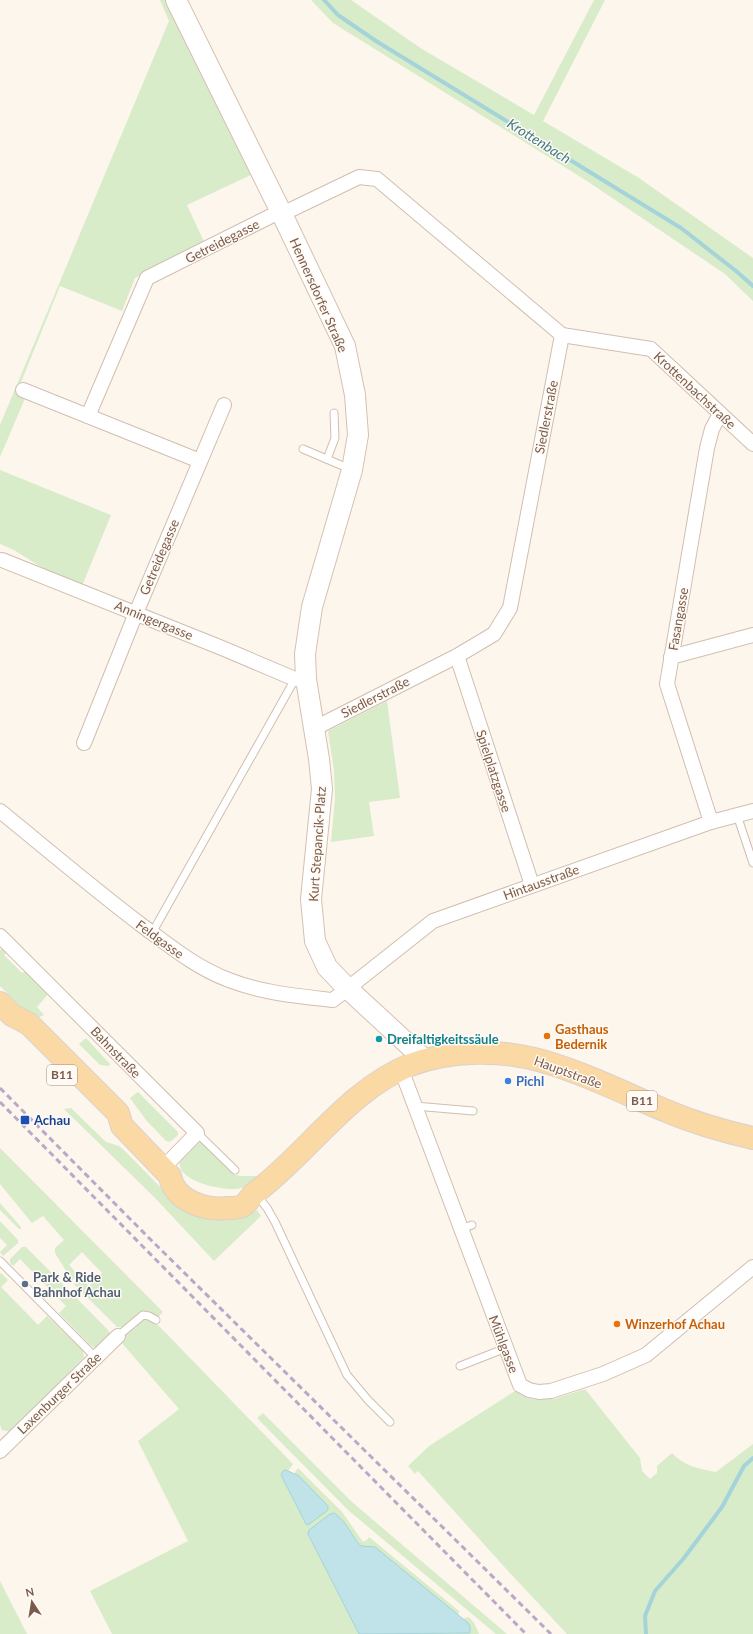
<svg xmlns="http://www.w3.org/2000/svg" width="753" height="1634" font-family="Lato,sans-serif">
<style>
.green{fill:#d8ecc9}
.water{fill:#bfe3e8;stroke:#a5d3da}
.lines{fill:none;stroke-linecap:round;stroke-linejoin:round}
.stream{stroke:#a5d3da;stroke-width:4}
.lane-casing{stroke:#d1beb0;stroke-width:9}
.street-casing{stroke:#d1beb0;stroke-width:16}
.secondary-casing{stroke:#d6c0b0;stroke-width:22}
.primary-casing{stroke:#dad1cd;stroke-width:24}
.lane{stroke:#fff;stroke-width:7}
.street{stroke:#fff;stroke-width:14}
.secondary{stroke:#fff;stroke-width:20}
.primary{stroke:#fbd9a5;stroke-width:22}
.rail{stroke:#b9a8c9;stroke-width:3;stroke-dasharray:6 4;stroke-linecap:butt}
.food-dot{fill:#e8710a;stroke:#fffaf3;stroke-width:1.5}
.culture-dot{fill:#0f9aa8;stroke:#fffaf3;stroke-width:1.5}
.shop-dot{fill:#3f7fe0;stroke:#fffaf3;stroke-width:1.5}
.transit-dot{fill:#1a4fb4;stroke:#fffaf3;stroke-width:1.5}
.service-dot{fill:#5c6f8a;stroke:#fffaf3;stroke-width:1.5}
.labels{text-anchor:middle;stroke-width:3;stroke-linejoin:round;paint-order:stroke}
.shield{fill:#fffaf3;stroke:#a28b7f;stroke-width:1}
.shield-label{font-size:12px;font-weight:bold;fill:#7a5c4d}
.street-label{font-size:13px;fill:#7a5c4d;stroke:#fffaf3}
.food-label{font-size:13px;font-weight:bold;fill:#c56008;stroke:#fffaf3;text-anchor:start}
.culture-label{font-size:13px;font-weight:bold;fill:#0d838f;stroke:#fffaf3;text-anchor:start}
.shop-label{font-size:13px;font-weight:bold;fill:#366cbe;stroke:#fffaf3;text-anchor:start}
.transit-label{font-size:13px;font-weight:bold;fill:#164399;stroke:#fffaf3;text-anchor:start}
.service-label{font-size:13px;font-weight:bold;fill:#4e5e75;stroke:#fffaf3;text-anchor:start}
.water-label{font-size:14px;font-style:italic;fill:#437c86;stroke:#fffaf3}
</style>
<rect width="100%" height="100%" fill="#fdf6ec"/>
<!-- green -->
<g class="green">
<path d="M 160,0 L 167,0 L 253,174 L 187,205 L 205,244 L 135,278 L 122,311 L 60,286 L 17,392 L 26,396 L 0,457 L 0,425 L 169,21 Z"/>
<path d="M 311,0 L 351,0 L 422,49 L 534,115 L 594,0 L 605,0 L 543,121 L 639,178 L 753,258 L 753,301 L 725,274 L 587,181 L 333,23 Z"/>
<path d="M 0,470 L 111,515 L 82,586 L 52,574 L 14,550 L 0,544 Z"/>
<path d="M 387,701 L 400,798 L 369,802 L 374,836 L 331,842 L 335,798 L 334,771 L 328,731 Z"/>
<path d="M 2,948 L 7,952 L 4,955 L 22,973 L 27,971 L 50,992 L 37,1007 L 44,1015 L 37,1018 L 30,1016 L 0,986 L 0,950 Z"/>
<path d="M 86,1038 L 110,1064 L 109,1066 L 100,1065 L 79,1044 Z"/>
<path d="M 138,1092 L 178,1132 L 178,1135 L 170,1142 L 166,1141 L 146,1120 L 130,1098 Z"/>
<path d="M 71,1108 L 106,1142 L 119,1146 L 125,1151 L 174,1201 L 251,1213 L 257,1210 L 261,1216 L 214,1261 L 155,1198 L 64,1109 Z"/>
<path d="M 199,1142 L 203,1143 L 235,1175 L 242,1176 L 263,1176 C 254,1182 246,1188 235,1189 C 222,1190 175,1181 180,1161 C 182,1154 191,1148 196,1143 Z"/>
<path d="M 0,1148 L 163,1312 L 158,1317 L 149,1311 L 142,1311 L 123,1327 L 117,1327 L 74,1284 L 81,1278 L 89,1286 L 102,1273 L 82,1252 L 69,1265 L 78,1275 L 72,1280 L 55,1253 L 55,1248 L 64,1240 L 43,1216 L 32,1223 L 0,1184 Z"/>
<path d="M 0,1203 L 21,1227 L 21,1229 L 19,1229 L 0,1210 Z"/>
<path d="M 0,1221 L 18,1240 L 18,1243 L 3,1256 L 0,1252 L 7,1245 L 0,1238 Z"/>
<path d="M 22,1247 L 26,1247 L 109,1331 L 110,1334 L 98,1348 L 95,1348 L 89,1344 L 59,1313 L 66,1306 L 20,1259 L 13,1266 L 10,1263 L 10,1259 Z"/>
<path d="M 1,1273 L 8,1280 L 1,1287 L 38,1325 L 47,1316 L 83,1351 L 84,1357 L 11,1432 L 2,1430 L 0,1425 L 0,1274 Z"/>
<path d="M 145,1319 L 151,1320 L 160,1327 L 293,1464 L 288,1471 L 294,1474 L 298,1468 L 342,1512 L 363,1542 L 367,1540 L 369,1537 L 459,1611 L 458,1616 L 462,1619 L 468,1617 C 474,1621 476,1626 479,1634 L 112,1634 L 90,1591 L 188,1541 L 138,1441 L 179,1409 L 121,1342 L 121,1339 L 138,1323 Z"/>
<path d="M 585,1389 L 640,1458 L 642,1471 L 650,1479 L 657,1473 L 657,1466 L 672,1453 C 684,1466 699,1469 716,1472 L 753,1444 L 753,1634 L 567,1634 L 509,1572 L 418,1471 L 415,1474 L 408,1466 L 429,1446 L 515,1391 C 527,1400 536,1401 551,1398 L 553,1395 L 554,1399 Z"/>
<path d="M 263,1413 L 352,1502 L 507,1634 L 496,1634 L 348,1510 L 257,1418 Z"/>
<path d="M 0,1581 L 27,1634 L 0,1634 Z"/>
</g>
<!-- water -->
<g class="water">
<path d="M 286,1470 L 299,1476 L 328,1506 L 328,1510 L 308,1525 L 306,1524 L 281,1475 L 283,1471 Z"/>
<path d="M 334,1513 C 347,1521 351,1536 361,1546 L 375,1547 L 468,1623 L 470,1626 L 470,1633 L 359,1634 L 308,1534 L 309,1530 L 330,1514 Z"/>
</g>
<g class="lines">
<!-- stream -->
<g class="stream">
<path d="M 324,0 L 338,15 L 376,41 L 681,228 L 736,271 L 753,286"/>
<path d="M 646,1634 L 645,1616 L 655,1591 L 684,1558 L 722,1507 L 744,1466 L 753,1458"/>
</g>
<!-- lane casing -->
<g class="lane-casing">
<g id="lane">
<path d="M 303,449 L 350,469"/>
<path d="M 327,459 L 335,438 L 334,413"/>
<path d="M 737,815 L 753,863"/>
<path d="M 152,933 L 295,679"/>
<path d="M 415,1106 L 473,1111"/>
<path d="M 197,1133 L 235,1170"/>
<path d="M 256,1194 L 267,1208 L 275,1222 L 347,1375 L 368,1400 L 390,1422"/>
<path d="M 461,1229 L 472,1225"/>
<path d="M 0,1261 L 95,1357"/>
<path d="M 118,1336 L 143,1315 L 149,1316 L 156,1320"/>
<path d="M 460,1366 L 506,1348"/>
</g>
</g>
<!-- street casing -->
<g class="street-casing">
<g id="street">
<path d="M 282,214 L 359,177 L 377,179 L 562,335 L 510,608 L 494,634 L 457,656 L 315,728"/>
<path d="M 562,335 L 651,349 L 753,444"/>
<path d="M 23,390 L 200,461"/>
<path d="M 88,416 L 147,278 L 281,211"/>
<path d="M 2,560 L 222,648 L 295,679 L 306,679"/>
<path d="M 457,656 L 532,885"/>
<path d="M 671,657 L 753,635"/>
<path d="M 84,743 L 136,613 L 224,405"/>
<path d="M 0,811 C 48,850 95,890 144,927 C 171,947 197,968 229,980 C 262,993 298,996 333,1000 L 433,921 L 711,822 L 753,811"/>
<path d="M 711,822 L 667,684 L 707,448 L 712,429 L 720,414"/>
<path d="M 0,936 L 197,1133 L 163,1168"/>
<path d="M 401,1069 L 520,1385 L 529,1390 L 539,1392 L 551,1391 L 603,1374 L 646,1355 L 753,1267"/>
<path d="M 0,1451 L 118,1336"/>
</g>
</g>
<!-- secondary casing -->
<g class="secondary-casing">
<path id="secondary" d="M 176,0 L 282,214 L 345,346 L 355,395 L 358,435 L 352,470 L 312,607 L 305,654 L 306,679 L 319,759 L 322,789 L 311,899 L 315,941 L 327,967 L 347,988 L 425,1060"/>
</g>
<!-- primary casing -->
<g class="primary-casing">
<path id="primary" d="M 0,1003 L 12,1015 L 29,1024 L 118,1113 L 122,1126 L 170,1176 C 174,1201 206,1211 229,1208 C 234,1208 241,1208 245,1204 C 249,1201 251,1195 256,1192 C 309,1152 347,1091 410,1065 C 450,1050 501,1049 542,1061 C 584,1073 624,1093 664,1110 C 692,1122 722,1131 753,1138"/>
</g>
<!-- lane -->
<use href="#lane" class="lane"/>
<!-- street -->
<use href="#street" class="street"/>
<!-- secondary -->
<use href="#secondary" class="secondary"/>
<!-- primary -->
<use href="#primary" class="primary"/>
<!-- rail -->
<g class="rail">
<path d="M 0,1088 L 148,1237 L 551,1634"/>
<path d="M 0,1102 L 526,1634"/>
</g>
</g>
<!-- markers -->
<g class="food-dot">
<circle cx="547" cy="1036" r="4"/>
<circle cx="617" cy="1324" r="4"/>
</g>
<circle class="culture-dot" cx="379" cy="1039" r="4"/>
<circle class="shop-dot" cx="508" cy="1081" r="4"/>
<rect class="transit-dot" x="20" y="1115" width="10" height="10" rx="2"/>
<circle class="service-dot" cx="25" cy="1284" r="4"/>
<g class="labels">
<!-- shield labels -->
<g class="shield">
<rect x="47" y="1065" width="30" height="20" rx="3"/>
<rect x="627" y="1091" width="30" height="20" rx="3"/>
</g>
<g class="shield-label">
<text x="62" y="1079">B11</text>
<text x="642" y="1105">B11</text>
</g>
<!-- street labels -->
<g class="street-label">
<text transform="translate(222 241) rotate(-27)" y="5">Getreidegasse</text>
<text transform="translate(319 295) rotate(66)" y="5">Hennersdorfer Straße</text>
<text transform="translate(695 390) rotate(43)" y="5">Krottenbachstraße</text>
<text transform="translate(546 417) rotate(-79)" y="5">Siedlerstraße</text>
<text transform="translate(159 557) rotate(-67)" y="5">Getreidegasse</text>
<text transform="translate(678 619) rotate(-80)" y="5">Fasangasse</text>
<text transform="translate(154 620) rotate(22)" y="5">Anningergasse</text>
<text transform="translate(375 697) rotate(-27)" y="5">Siedlerstraße</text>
<text transform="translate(494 771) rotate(72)" y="5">Spielplatzgasse</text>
<text transform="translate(317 844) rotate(-86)" y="5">Kurt Stepancik-Platz</text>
<text transform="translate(541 882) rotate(-20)" y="5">Hintausstraße</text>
<text transform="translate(160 939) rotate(36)" y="5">Feldgasse</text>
<text transform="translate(116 1052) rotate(46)" y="5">Bahnstraße</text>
<text transform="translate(568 1072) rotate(20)" y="5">Hauptstraße</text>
<text transform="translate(504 1344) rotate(69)" y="5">Mühlgasse</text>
<text transform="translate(59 1393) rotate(-44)" y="5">Laxenburger Straße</text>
</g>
<!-- food labels -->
<g class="food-label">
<text x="555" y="1034">Gasthaus<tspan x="555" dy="15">Bedernik</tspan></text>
<text x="625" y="1329">Winzerhof Achau</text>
</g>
<!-- culture labels -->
<g class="culture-label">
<text x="387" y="1044">Dreifaltigkeitssäule</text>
</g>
<!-- shop labels -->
<g class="shop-label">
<text x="516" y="1086">Pichl</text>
</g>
<!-- transit labels -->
<g class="transit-label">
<text x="34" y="1125">Achau</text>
</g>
<!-- service labels -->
<g class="service-label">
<text x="33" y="1282">Park &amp; Ride<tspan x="33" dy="15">Bahnhof Achau</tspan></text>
</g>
<!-- water labels -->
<g class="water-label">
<text transform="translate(539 141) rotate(32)" y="5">Krottenbach</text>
</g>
</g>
<!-- north arrow -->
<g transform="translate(32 1602) rotate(348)" stroke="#fffaf3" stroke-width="3" paint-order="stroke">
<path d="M0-3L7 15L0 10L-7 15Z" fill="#7a5c4d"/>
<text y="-6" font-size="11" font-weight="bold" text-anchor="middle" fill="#7a5c4d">N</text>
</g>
</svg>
